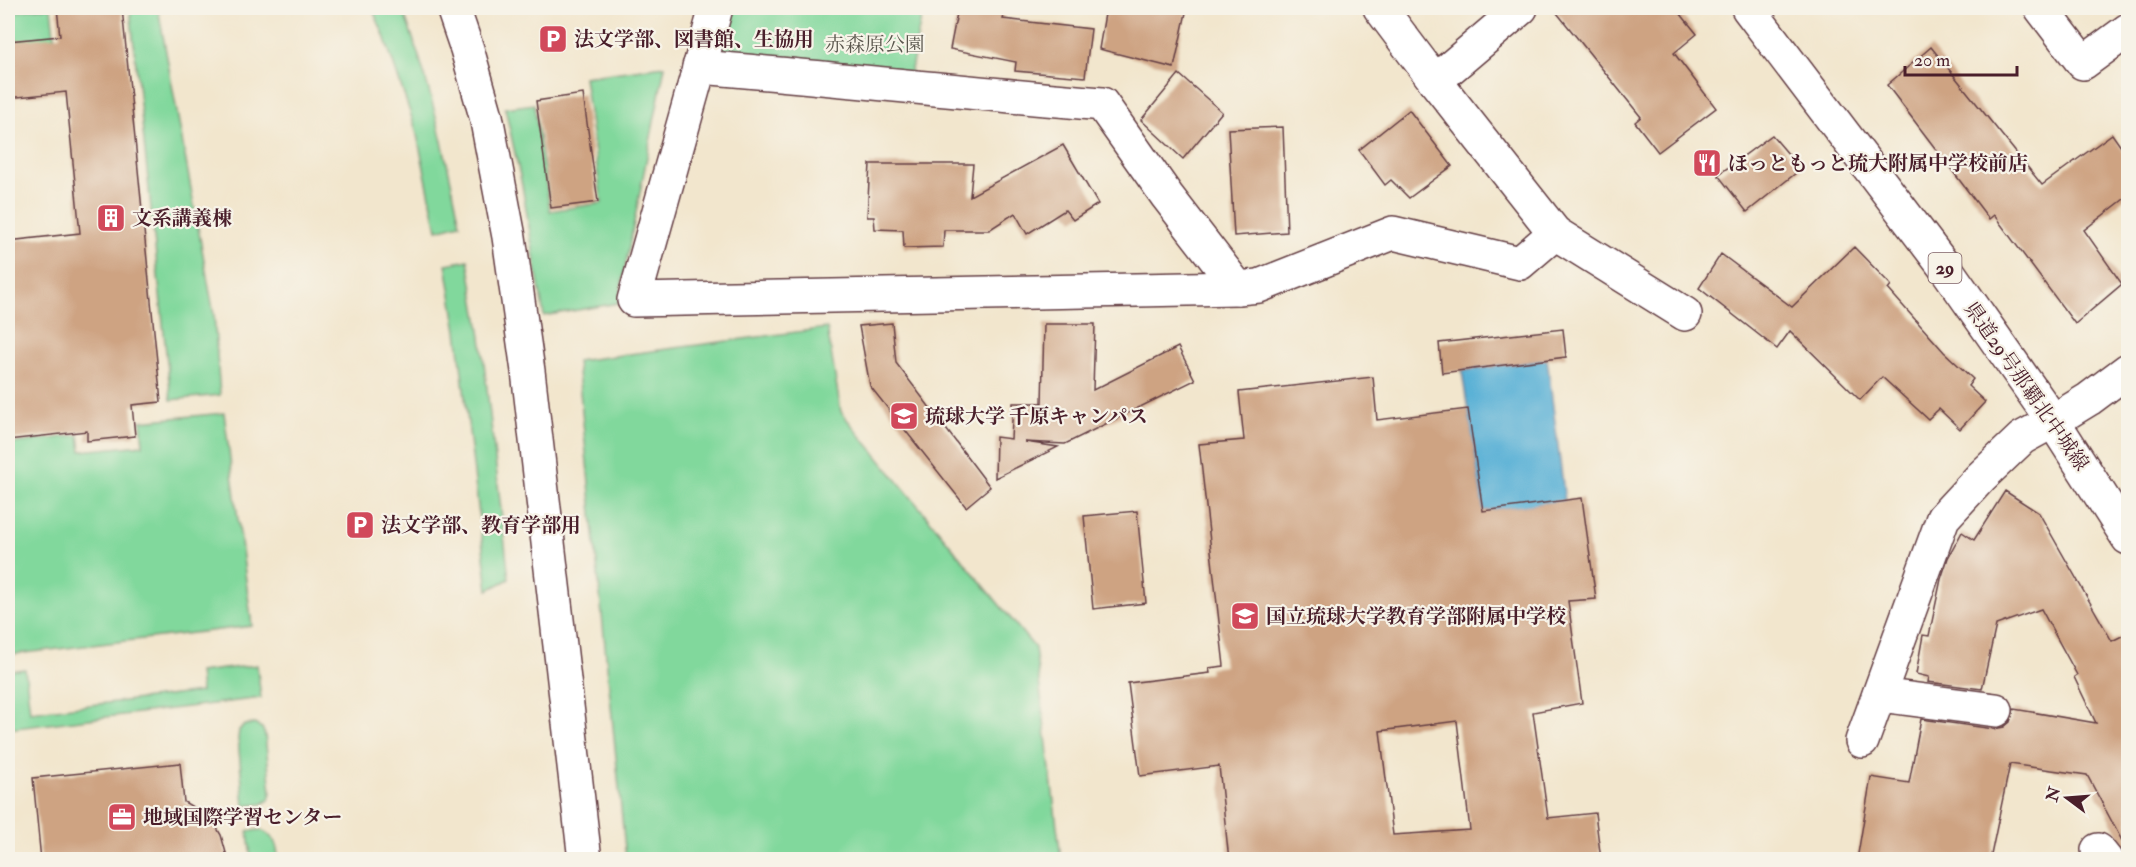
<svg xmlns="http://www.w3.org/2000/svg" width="2136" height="867" font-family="'IM FELL Double Pica','Noto Serif JP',serif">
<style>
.green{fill:#81d89c;stroke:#667c64;stroke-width:1.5}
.water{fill:#59b0d6;stroke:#526880;stroke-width:1.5}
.building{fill:#cea382;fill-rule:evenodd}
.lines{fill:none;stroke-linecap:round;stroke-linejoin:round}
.minor-casing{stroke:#633d43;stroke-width:36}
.tertiary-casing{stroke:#633d43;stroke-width:36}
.primary-casing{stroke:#633d43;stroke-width:36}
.minor{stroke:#fff;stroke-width:33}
.tertiary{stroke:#fff;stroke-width:33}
.primary{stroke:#fff;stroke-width:33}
.labels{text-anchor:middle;stroke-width:4.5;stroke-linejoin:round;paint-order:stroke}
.shield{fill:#f7f3e8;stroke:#7e5f64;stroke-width:1.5}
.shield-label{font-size:18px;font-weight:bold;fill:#4a1f2b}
.poi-label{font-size:20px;font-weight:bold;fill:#4a1f2b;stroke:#f7f3e8;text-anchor:start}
.park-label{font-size:20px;fill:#5a564d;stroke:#f7f3e8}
.street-label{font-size:20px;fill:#4a1f2b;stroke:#f7f3e8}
</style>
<rect width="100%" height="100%" fill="#f7f3e8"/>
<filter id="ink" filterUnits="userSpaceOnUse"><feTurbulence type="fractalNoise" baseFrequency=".0167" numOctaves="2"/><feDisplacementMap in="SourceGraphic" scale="12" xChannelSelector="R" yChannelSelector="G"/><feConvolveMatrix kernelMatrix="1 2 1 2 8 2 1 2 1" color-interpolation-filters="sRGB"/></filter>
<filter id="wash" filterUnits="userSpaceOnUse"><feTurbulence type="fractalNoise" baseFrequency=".008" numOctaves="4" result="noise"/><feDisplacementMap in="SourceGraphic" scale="24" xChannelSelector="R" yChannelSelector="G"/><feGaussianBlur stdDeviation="1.35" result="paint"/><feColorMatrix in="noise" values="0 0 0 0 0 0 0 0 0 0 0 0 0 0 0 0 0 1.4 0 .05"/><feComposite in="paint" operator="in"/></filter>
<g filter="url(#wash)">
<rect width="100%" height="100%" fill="#f2e6cd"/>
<!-- green -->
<g class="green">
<path d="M 38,8 L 51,8 L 55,44 L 17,48 L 16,39 L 8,39 L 8,13 Z"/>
<path d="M 130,8 L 158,8 L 214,315 L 220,395 L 171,400 Z"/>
<path d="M 372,8 L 402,8 C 429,78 445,151 460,224 L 437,230 L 416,130 L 383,33 Z"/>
<path d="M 716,8 L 923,8 L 908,85 L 699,67 Z"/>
<path d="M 665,66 L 618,303 L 544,316 L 522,185 L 505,108 L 534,104 L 550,211 L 602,203 L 584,77 Z"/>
<path d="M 468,260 L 481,337 L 509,579 L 488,590 L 457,331 L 446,264 Z"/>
<path d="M 827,328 L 841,412 L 1035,648 L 1061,859 L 626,859 L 577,361 Z"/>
<path d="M 224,413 L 252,626 L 8,655 L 8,444 L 79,435 L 81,451 L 143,445 L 141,421 Z"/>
<path d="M 257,665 L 261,698 L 8,729 L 8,671 L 25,669 L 30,712 L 201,692 L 199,672 Z"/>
<path d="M 254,724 L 262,728 L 265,735 L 271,792 L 269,800 L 262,804 L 244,806 L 238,739 L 239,730 L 245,725 Z"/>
<path d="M 261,830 C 274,836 278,845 278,859 L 251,859 L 248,831 Z"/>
</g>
<!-- water -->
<path class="water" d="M 1547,359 L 1565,501 L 1483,511 L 1462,371 Z"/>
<g id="blocks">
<!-- building -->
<g class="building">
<path d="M 57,8 L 122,8 L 161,402 L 132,405 L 135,436 L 87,441 L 87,431 L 8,440 L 8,241 L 80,233 L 66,92 L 8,98 L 8,41 L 60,36 Z"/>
<path d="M 958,8 L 1006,8 L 1003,19 L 1091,29 L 1085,77 L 1015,71 L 1016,62 L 950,49 Z"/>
<path d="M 1106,8 L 1187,8 L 1174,68 L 1099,49 Z"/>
<path d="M 1553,8 L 1676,8 L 1697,34 L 1674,53 L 1716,108 L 1658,152 L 1635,122 L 1641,117 Z"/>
<path d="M 1931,47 L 2042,185 L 2112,134 L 2128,157 L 2128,196 L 2084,230 L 2122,284 L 2075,324 L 1994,215 L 1989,219 L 1887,85 Z"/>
<path d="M 1179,74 L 1222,112 L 1183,159 L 1141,120 Z"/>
<path d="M 583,94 L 598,202 L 551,208 L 536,101 Z"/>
<path d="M 1409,110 L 1452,166 L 1409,198 L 1391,180 L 1385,185 L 1359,150 Z"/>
<path d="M 1283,127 L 1287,232 L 1234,236 L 1228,129 Z"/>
<path d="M 1772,135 L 1801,169 L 1747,212 L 1718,175 Z"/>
<path d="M 1063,145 L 1098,204 L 1073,220 L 1065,210 L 1027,234 L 1015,213 L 989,230 L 944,230 L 943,247 L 904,248 L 903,230 L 875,229 L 874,217 L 867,217 L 870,164 L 973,164 L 970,196 Z"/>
<path d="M 1854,247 L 1891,285 L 1888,289 L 1944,352 L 1973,379 L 1968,386 L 1985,402 L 1960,429 L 1939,409 L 1928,419 L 1882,377 L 1860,400 L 1790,331 L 1777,349 L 1699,288 L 1721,254 L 1792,307 Z"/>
<path d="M 892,323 L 896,363 L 990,487 L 966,507 L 870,386 L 859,326 Z"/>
<path d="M 1044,324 L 1095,324 L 1093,390 L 1178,347 L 1195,380 L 1065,444 L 1025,442 L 1058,447 L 995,478 L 996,437 L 1011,439 L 1013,403 L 1042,403 Z"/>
<path d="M 1563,329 L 1566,357 L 1442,373 L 1439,343 Z"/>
<path d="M 1373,377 L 1377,420 L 1468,409 L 1483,511 L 1582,498 L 1596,599 L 1568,601 L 1582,703 L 1533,712 L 1548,818 L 1595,813 L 1601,860 L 1293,860 L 1293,855 L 1259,860 L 1229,860 L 1219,766 L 1140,776 L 1128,683 L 1210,673 L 1209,668 L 1224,666 L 1199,444 L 1244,440 L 1239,392 ZM 1457,721 L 1470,830 L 1393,835 L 1380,731 Z"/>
<path d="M 2005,491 L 2039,513 L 2112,641 L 2128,633 L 2128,852 L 2087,775 L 2010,764 L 1990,860 L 1857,860 L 1871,777 L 1909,783 L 1921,719 L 1994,729 L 2004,727 L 2010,722 L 2014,709 L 2096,723 L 2074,677 L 2077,675 L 2041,609 L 1996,625 L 1982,689 L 1928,682 L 1929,677 L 1916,674 L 1923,635 L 1929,636 L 1941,579 L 1948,558 L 1962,532 L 1974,540 Z"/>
<path d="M 1137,511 L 1146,603 L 1093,609 L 1084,516 Z"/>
<path d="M 180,763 L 184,802 L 200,811 L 214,823 L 221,835 L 228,860 L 41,860 L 33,778 Z"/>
</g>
</g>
</g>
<g filter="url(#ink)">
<use href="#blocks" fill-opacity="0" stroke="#633d43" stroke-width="1.5"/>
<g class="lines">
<!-- minor casing -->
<g class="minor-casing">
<g id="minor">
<path d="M 716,8 L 634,300 L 1238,288"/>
<path d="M 1380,8 L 1435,81"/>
<path d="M 1521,8 L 1435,81 L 1555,233"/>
<path d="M 2041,8 L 2083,63 L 2128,30"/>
<path d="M 699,67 C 833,78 968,93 1102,104 L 1167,196 L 1238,288 L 1259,286 L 1393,233 L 1520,263 L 1555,233 L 1685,314"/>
<path d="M 1879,695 L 1996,710"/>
<path d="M 1862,741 L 1943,518 L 1981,477 L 2022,438 L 2053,421 L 2089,399 L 2128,370"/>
<path d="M 2098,850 L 2106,860"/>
</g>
</g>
<!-- tertiary casing -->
<g class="tertiary-casing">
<path id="tertiary" d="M 453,8 L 467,49 L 486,116 L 509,237 L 528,371 L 585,860"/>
</g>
<!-- primary casing -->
<g class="primary-casing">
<path id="primary" d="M 1748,8 L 1947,270 L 2053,421 L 2128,538"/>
</g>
<!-- minor -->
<use href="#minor" class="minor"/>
<!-- tertiary -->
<use href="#tertiary" class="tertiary"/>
<!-- primary -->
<use href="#primary" class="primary"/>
</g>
</g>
<!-- icons -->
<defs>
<g id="parking-square" transform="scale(1.5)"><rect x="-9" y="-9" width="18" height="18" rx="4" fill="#d1495b" stroke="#f7f3e8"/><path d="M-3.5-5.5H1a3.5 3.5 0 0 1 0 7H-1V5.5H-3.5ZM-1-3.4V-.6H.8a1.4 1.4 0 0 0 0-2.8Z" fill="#fff"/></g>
<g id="restaurant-square" transform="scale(1.5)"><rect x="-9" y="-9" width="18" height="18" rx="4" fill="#d1495b" stroke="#f7f3e8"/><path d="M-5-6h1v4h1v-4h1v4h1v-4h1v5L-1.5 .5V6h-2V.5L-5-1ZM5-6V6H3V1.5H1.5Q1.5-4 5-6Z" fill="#fff"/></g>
<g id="building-square" transform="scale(1.5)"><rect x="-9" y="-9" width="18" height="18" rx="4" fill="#d1495b" stroke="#f7f3e8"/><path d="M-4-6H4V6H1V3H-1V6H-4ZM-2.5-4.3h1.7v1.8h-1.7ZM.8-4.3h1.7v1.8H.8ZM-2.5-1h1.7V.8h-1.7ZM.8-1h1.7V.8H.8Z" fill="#fff"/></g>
<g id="university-square" transform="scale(1.5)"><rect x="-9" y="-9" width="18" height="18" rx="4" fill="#d1495b" stroke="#f7f3e8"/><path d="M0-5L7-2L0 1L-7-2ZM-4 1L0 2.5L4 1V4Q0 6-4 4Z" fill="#fff"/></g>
<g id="school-square" transform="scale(1.5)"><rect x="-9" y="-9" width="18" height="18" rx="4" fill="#d1495b" stroke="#f7f3e8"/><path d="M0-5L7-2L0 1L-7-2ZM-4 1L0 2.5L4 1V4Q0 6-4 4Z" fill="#fff"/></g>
<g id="office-square" transform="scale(1.5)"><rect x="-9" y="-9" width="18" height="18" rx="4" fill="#d1495b" stroke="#f7f3e8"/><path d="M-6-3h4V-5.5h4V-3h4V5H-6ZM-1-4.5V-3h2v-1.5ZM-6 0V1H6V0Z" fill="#fff"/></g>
</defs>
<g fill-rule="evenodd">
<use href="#parking-square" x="553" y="39"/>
<use href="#restaurant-square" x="1707" y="163"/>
<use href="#building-square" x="111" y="218"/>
<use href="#university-square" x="904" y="416"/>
<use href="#parking-square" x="360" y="525"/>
<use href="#school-square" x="1245" y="616"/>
<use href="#office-square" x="122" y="817"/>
</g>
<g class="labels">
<!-- shield labels -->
<rect class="shield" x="1928.5" y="253" width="33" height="30" rx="4.5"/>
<g class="shield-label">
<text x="1945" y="274">29</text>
</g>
<!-- poi labels -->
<g class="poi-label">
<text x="574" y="46">法文学部、図書館、生協用</text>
<text x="1728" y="170">ほっともっと琉大附属中学校前店</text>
<text x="132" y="225">文系講義棟</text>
<text x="925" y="423">琉球大学 千原キャンパス</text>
<text x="381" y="532">法文学部、教育学部用</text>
<text x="1266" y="623">国立琉球大学教育学部附属中学校</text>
<text x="143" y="824">地域国際学習センター</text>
</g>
<!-- park labels -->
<g class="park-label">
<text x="875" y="51">赤森原公園</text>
</g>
<!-- street labels -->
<g class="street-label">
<text transform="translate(2027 386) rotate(55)" y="7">県道29号那覇北中城線</text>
</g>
</g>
<!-- margin -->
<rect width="2136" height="867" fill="none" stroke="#f7f3e8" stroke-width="30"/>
<!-- north arrow -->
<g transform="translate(2067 798) rotate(286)" stroke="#f7f3e8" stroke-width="4.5" paint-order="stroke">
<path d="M0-4.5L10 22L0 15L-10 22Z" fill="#4a1f2b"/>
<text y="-9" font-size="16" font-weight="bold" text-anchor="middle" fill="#4a1f2b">N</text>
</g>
<!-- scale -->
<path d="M1905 66v9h112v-9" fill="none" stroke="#4a1f2b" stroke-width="3"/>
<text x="1914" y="66" font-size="18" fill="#4a1f2b" stroke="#f7f3e8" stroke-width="4.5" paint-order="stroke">20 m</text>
</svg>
